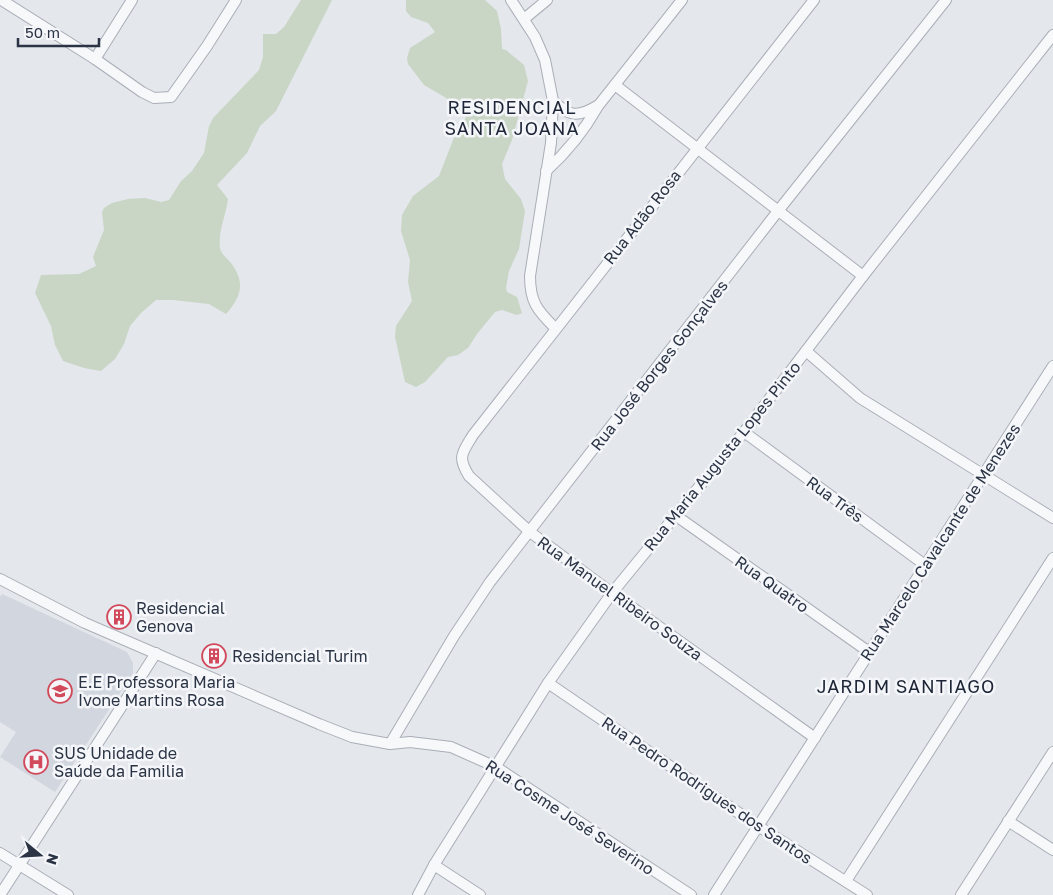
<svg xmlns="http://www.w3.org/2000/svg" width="1053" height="895" font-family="'Golos Text',sans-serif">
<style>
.built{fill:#d2d6de}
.green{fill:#c9d6c5}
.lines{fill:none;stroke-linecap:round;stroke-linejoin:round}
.street-casing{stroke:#a9aeb7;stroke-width:12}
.street{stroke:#f7f8fa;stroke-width:10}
.labels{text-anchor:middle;stroke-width:5;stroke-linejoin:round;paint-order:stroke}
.street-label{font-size:16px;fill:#2b3445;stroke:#f4f6f9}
.poi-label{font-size:16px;fill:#2b3445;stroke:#f4f6f9;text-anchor:start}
.neighbourhood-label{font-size:18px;letter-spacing:1px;fill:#1d2536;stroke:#f4f6f9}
</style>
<rect width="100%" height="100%" fill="#e4e7ec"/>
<!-- built -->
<path class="built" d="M 2,594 L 127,652 L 133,663 L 133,673 L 55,792 L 0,757 L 16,732 L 0,722 L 0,597 Z"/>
<!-- green -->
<g class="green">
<path d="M 301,0 L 332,0 L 276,111 L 260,126 L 247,153 L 217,185 L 228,199 C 226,215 218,231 220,248 C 221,254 227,258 231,263 C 246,283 241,297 226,314 L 209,304 L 173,300 L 156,300 L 141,313 L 130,326 L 124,344 L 115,359 L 101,371 L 84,368 L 63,361 L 55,345 L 51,326 L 35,293 L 41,275 L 79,274 L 96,266 L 93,257 L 104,230 L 102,212 L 104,208 L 112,203 L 128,199 L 145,198 L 161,202 L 169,200 L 181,181 L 192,171 L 204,153 L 209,126 L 213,118 L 259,70 L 263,57 L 263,34 L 276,34 L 284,27 Z"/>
<path d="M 406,0 L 485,0 L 497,11 L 501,29 L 502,49 L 506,50 L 524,65 L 528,81 L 512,140 L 502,164 L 505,179 L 521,199 L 525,211 L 519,249 L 509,271 L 506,288 L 507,292 L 517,297 L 522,313 L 517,315 L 502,310 L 495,312 L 477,334 L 468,348 L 458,355 L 448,357 L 425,382 L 416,387 L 405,382 L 395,337 L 396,326 L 412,301 L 408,282 L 410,260 L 401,231 L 402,215 L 413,196 L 439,176 L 453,140 L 466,117 L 453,102 L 424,85 L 408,64 L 407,58 L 410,48 L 435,32 L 428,23 L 411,17 L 406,11 Z"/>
</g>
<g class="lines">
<!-- street casing -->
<g class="street-casing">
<g id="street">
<path d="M 511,0 L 535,37 L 545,60 L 553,101 L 551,143 L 530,276 C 530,302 537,310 555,328"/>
<path d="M 814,0 L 473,435 C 462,453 457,457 469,476 L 530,532 L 612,593 L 815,738"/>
<path d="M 3,1 L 95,59 L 142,92 L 154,98 L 171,97 L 207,46 L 236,0"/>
<path d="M 524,19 L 547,0"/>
<path d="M 95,59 L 132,0"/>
<path d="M 615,85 L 863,276"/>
<path d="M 553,101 C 569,116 577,118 597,106"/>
<path d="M 546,171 C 567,152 584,131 598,106 L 682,0"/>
<path d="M 806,351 L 860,398 L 1053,518"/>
<path d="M 744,432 L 925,565"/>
<path d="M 675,515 L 869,652"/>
<path d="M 0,579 L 85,623 L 319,724 L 352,737 L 390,744 L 410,742 L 451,747 L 496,767 L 691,895"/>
<path d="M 548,683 L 758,826 L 867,895"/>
<path d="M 390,744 L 454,636 L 490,582 L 778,211 L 946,0"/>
<path d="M 1008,821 L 1053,850"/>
<path d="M 0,853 L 68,895"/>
<path d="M 434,865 L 480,895"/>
<path d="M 846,881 L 1053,558"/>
<path d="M 0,895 L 156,653"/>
<path d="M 418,895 L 434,865 L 548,683 L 612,593 L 744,432 L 863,276 L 1053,35"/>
<path d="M 714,895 L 1053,366"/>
<path d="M 961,895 L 1053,752"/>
</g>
</g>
<!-- street -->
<use href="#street" class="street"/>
</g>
<!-- icons -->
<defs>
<g id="building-ring" transform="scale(1.25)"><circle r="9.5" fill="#f4f6f9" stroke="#d1495b" stroke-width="1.5"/><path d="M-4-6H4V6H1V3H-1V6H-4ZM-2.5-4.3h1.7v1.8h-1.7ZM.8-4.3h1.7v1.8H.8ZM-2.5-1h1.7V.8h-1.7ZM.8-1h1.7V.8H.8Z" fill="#d1495b"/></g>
<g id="school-ring" transform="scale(1.25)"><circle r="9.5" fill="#f4f6f9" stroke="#d1495b" stroke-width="1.5"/><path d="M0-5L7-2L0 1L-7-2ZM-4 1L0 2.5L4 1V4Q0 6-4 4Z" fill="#d1495b"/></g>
<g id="hospital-ring" transform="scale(1.25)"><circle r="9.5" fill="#f4f6f9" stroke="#d1495b" stroke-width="1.5"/><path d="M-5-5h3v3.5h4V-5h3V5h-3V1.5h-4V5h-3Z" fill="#d1495b"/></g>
</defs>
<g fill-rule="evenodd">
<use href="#building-ring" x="119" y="617"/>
<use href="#building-ring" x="214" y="656"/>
<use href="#school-ring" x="60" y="691"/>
<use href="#hospital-ring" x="36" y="762"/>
</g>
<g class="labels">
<!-- street labels -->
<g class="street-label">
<text transform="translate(642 217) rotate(-52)" y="6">Rua Adão Rosa</text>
<text transform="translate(659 365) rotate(-52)" y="6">Rua José Borges Gonçalves</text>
<text transform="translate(722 456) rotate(-51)" y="6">Rua Maria Augusta Lopes Pinto</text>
<text transform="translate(835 499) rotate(36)" y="6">Rua Três</text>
<text transform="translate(940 542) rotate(-57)" y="6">Rua Marcelo Cavalcante de Menezes</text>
<text transform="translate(772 584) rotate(35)" y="6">Rua Quatro</text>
<text transform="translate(620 598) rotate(36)" y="6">Rua Manuel Ribeiro Souza</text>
<text transform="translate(707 790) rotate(34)" y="6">Rua Pedro Rodrigues dos Santos</text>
<text transform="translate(570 817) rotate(33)" y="6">Rua Cosme José Severino</text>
</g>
<!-- poi labels -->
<g class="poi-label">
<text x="136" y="614">Residencial<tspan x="136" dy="18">Genova</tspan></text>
<text x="232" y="662">Residencial Turim</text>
<text x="78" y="688">E.E Professora Maria<tspan x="78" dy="18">Ivone Martins Rosa</tspan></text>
<text x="54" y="759">SUS Unidade de<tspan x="54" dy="18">Saúde da Familia</tspan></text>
</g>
<!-- neighbourhood labels -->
<g class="neighbourhood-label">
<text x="512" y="114">RESIDENCIAL<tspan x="512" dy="21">SANTA JOANA</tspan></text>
<text x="906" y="693">JARDIM SANTIAGO</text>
</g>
</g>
<!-- north arrow -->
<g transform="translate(40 855) rotate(108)" stroke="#f4f6f9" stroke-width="4" paint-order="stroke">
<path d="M0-4L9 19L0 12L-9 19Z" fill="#2b3445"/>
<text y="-8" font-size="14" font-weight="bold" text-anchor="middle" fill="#2b3445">N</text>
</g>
<!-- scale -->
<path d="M18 38v8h81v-8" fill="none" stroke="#2b3445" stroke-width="2.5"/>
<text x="25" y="38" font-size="15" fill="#2b3445" stroke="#f4f6f9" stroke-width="4" paint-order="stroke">50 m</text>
</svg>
